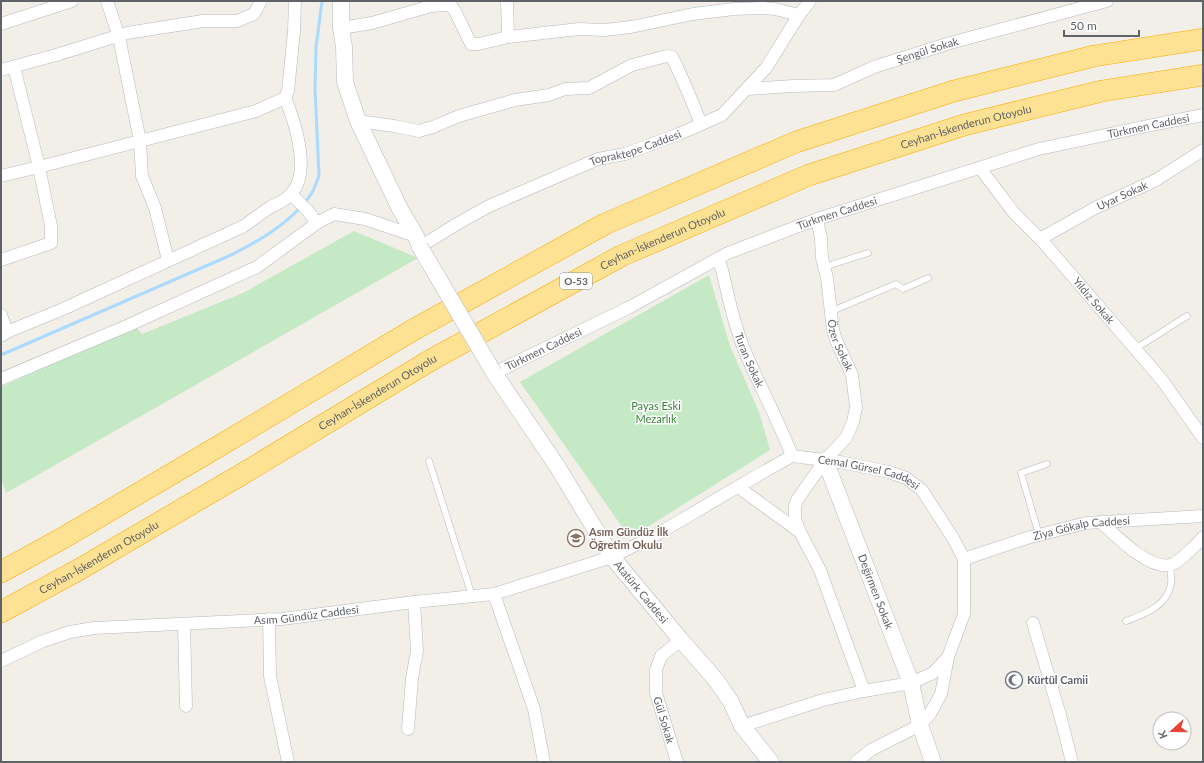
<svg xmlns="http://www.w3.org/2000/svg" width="1204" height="763" font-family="Lato,sans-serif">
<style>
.green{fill:#c5e8c5}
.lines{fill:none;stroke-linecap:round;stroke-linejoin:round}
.stream{stroke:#aadaff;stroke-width:3}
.lane-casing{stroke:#b5b8bc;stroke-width:7}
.street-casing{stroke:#b5b8bc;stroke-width:13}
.secondary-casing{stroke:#b6babf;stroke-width:17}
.highway-casing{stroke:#f9ab00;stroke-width:22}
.lane{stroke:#fff;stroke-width:6}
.street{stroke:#fff;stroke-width:12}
.secondary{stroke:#fff;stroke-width:16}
.highway{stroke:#fde293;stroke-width:21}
.secondary-bridge-casing{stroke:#b6babf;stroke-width:17;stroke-linecap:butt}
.secondary-bridge{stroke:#fff;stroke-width:16}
.labels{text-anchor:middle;stroke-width:3;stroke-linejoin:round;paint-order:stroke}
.shield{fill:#fff;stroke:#8f9295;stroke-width:1}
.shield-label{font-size:10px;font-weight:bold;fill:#5f6368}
.street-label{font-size:11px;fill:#5f6368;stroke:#fff}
.park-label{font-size:11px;fill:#348238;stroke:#fff}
.education-label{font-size:11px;font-weight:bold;fill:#785e54;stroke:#fff;text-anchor:start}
.worship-label{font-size:11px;font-weight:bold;fill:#5b616d;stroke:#fff;text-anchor:start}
</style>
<rect width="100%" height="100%" fill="#f1efe8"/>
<!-- green -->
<g class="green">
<path d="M 354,231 L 418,258 L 6,493 L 1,478 L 1,387 L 136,327 L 142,334 L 243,293 Z"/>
<path d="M 709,275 L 730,346 L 759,412 L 770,450 L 630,538 L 520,382 Z"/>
</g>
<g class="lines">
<!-- stream -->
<g class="stream">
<path d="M 305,203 L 313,191 L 319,176 L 315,89 L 316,47 L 322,1"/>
<path d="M 1,355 L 231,255 C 257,242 281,228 301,207"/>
</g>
<!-- lane casing -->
<g class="lane-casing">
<g id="lane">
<path d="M 824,267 L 868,253"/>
<path d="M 832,311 L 896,284 L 903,289 L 928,278"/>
<path d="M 1135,349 L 1187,316"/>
<path d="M 429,461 L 472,596"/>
<path d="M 1039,535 L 1021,473 L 1047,464"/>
<path d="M 1126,621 C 1145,614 1167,606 1171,584 C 1172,578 1170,570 1170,564"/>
</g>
</g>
<!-- street casing -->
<g class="street-casing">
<g id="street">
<path d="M 107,1 L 119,37 L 140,141 L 142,176 L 155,208 L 168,260"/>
<path d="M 507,1 L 508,37"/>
<path d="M 1,24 L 72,1"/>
<path d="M 341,28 L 372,23 L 431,6 L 444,5 L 451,6 L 455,11 L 471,44 L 479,44 L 508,37 L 579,29 L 605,30 L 631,27 L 693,14 L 734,9 L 763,8 L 775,9 L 799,15"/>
<path d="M 1,70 L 56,55 L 127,33 L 203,21 L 237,21 L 254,14 L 261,1"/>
<path id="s1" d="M 748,89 L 793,86 L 834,85 L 874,67 L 950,43 L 1107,1"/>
<path d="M 358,121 L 394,126 L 419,131 L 433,127 L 459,116 L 515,100 L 549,95 L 565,89 L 589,88 L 632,65 L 667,56 L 672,57 C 683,79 692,101 701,124"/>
<path id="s2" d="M 980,168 L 1014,213 L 1044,243 L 1162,380 L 1203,438"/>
<path d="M 1,176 L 39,167 L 256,111 L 285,98 L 288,91 L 294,31 L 295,1"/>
<path d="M 291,194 L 307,210 L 317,223"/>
<path id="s3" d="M 817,219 L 821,239 L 822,258 L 827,278 L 833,330 L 836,340 L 852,375 L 856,407 L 853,422 L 846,438 L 825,460 L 797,500 L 795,506 L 795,519 L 800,532 L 820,570 L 864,691"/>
<path id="s4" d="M 1040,239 L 1095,208 L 1156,180 L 1203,150"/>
<path id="s5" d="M 420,247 L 455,225 L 489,206 L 598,159 L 625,154 L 679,134 L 722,115 L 766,68 L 799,15 L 810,1"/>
<path id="s6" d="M 718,259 C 723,269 724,280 727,291 C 731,309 736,327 742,344 C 757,382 778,418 792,456"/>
<path d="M 1,260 L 51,243 L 51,226 L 39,167 L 14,67"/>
<path d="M 1,315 L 7,332 L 1,336"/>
<path d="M 7,332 L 63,309 L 244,226 C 252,220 260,214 269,208 C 276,204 287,200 292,193 C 311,171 295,122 285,98"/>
<path id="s7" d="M 494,373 L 630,307 L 728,253 L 817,219 L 1039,149 L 1152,125 L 1203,115"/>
<path d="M 1,379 L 129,325 L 257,267 L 317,223 L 334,214 L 365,219 L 416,236"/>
<path d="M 738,487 L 800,532"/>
<path d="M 1102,523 C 1116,536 1152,573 1173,564 C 1180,561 1198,543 1203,537"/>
<path id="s8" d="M 964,559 L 1027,538 L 1086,523 L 1203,516"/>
<path d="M 494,594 L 534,709 L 544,762"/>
<path d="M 269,619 L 270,676 L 288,762"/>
<path d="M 1033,623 L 1060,715 L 1072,762"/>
<path d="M 184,624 L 186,706"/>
<path id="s9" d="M 1,661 L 43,641 L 70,632 L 94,628 L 282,619 L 414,602 L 494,594 L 612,557 L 661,532 L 758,475 L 792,456 L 840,462 L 889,472 L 906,478 L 922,490 L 953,538 L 964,559 L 964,614 L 948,657 L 933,673 L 911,683 L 864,691 L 823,700 L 742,726"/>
<path d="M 408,729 L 412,678 L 417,651 L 414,602"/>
<path d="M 677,762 L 656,693 L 656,670 L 661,656 L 681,640"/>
<path d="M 856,762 L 871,750 L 920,725 L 930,714 L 941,694 L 948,657"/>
</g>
</g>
<!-- secondary casing -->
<g class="secondary-casing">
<g id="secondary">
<path d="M 341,1 L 341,28 L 344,47 L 345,82 L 358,121 L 400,209 L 416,236 L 420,247"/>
<path id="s10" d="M 494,373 L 557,466 L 612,557 L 681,640 L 716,680 L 731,702 L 742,726 L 771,762"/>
<path id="s11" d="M 825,460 L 911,683 L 920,725 L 933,762"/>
</g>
</g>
<!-- highway casing -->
<g class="highway-casing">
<g id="highway">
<path d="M 1,572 L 63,538 L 226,442 L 413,330 L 605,224 L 796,142 L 954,91 L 1094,56 L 1203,39"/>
<path id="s12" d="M 1,612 L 80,569 L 244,473 L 431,360 L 621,256 L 809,175 L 964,125 L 1102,91 L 1203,75"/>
</g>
</g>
<!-- lane -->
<use href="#lane" class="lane"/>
<!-- street -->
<use href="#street" class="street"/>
<!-- secondary -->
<use href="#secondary" class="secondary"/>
<!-- highway -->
<use href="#highway" class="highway"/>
<!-- secondary-bridge casing -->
<g class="secondary-bridge-casing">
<path id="secondary-bridge" d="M 420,247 L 494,373"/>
</g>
<!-- secondary-bridge -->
<use href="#secondary-bridge" class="secondary-bridge"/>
</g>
<!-- icons -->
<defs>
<g id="school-ring" transform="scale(0.9)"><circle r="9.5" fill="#fff" stroke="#8d6e63" stroke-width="1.5"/><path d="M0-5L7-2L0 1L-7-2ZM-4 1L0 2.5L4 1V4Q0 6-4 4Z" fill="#8d6e63"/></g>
<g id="mosque-ring" transform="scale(0.9)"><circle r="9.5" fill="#fff" stroke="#6b7280" stroke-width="1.5"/><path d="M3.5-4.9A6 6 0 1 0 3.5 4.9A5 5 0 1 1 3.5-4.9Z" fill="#6b7280"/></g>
</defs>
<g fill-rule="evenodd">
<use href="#school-ring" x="576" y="538"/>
<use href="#mosque-ring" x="1014" y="680"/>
</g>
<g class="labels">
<!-- shield labels -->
<rect class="shield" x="560" y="273" width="32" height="16" rx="3"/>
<g class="shield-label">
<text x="576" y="285">O-53</text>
</g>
<!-- street labels -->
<g class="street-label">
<text dy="4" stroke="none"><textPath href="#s1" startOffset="186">Şengül Sokak</textPath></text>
<text dy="4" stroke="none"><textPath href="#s7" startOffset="703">Türkmen Caddesi</textPath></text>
<text dy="4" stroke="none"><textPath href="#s12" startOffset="1084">Ceyhan-İskenderun Otoyolu</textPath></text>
<text dy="4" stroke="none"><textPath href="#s5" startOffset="238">Topraktepe Caddesi</textPath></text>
<text dy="4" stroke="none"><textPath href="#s4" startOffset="93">Uyar Sokak</textPath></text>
<text dy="4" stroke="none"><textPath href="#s7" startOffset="379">Türkmen Caddesi</textPath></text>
<text dy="4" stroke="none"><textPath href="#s12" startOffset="760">Ceyhan-İskenderun Otoyolu</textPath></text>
<text dy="4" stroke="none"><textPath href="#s2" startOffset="175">Yıldız Sokak</textPath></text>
<text dy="4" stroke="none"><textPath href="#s3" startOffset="129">Özer Sokak</textPath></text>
<text dy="4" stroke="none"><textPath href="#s7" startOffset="55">Türkmen Caddesi</textPath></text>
<text dy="4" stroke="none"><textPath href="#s6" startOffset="106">Turan Sokak</textPath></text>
<text dy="4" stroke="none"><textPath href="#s12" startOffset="436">Ceyhan-İskenderun Otoyolu</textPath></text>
<text dy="4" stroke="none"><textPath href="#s9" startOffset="910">Cemal Gürsel Caddesi</textPath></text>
<text dy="4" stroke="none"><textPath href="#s8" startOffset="122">Ziya Gökalp Caddesi</textPath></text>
<text dy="4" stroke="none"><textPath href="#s12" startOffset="112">Ceyhan-İskenderun Otoyolu</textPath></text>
<text dy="4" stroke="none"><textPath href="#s11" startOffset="141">Değirmen Sokak</textPath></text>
<text dy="4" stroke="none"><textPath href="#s10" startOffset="264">Atatürk Caddesi</textPath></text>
<text dy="4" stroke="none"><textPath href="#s9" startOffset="312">Asım Gündüz Caddesi</textPath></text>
<text transform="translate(664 720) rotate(73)" y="4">Gül Sokak</text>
</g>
<!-- park labels -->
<g class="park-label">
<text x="656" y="410">Payas Eski<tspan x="656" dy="13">Mezarlık</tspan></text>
</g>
<!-- education labels -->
<g class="education-label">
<text x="589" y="536">Asım Gündüz İlk<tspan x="589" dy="13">Öğretim Okulu</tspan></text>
</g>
<!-- worship labels -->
<g class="worship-label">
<text x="1027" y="684">Kürtül Camii</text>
</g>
</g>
<!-- border -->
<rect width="1204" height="763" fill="none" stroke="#5f6368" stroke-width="4"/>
<!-- north arrow -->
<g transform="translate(1172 731) rotate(249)"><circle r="19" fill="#ffffff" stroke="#bfc1c3"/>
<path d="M0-3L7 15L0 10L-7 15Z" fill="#ea4335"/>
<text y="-6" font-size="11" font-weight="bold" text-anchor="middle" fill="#5f6368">K</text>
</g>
<!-- scale -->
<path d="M1064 30v6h75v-6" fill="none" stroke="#5f6368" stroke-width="2"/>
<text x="1070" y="30" font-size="12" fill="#5f6368" stroke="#ffffff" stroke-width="3" paint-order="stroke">50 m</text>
</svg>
